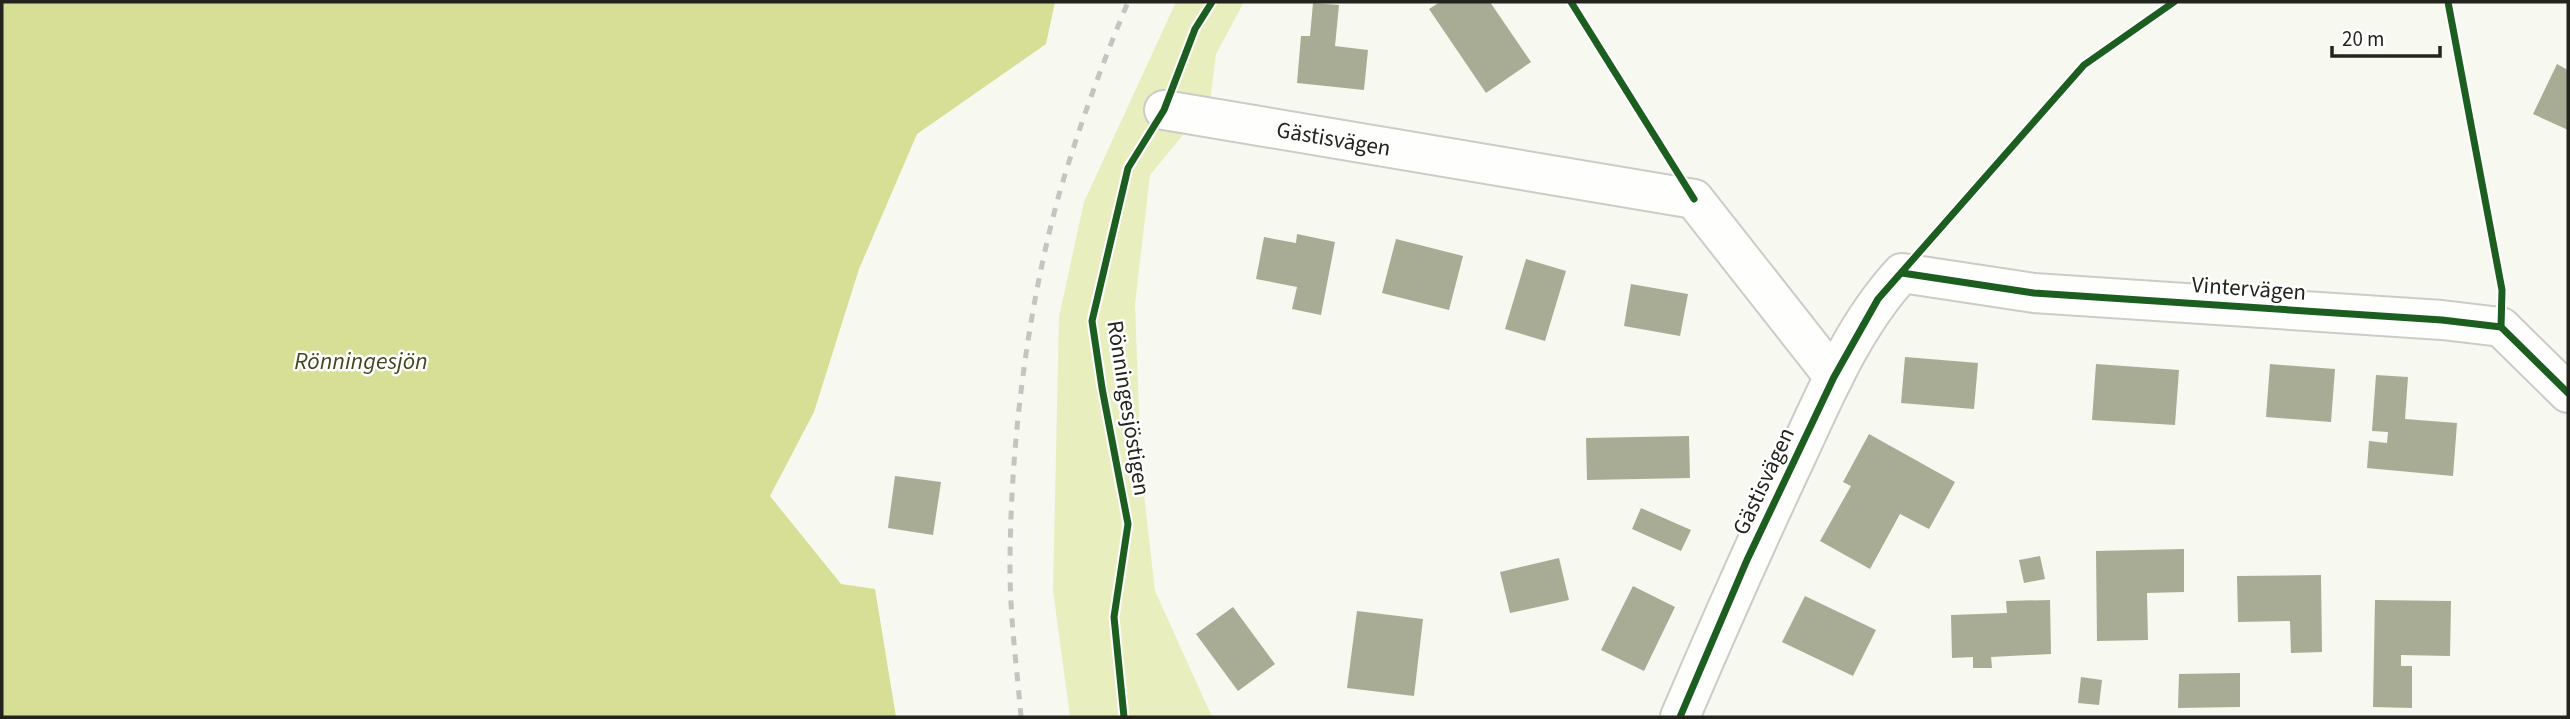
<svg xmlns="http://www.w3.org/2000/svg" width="2570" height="719" font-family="'Source Sans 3',sans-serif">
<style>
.green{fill:#e8eebe}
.water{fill:#d7de96}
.building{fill:#a9ac94}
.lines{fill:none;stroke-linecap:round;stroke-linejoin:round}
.minor-casing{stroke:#cbccc6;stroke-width:42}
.minor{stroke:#fefefd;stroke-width:38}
.rail{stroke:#c4c4c2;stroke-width:5;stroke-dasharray:9 9;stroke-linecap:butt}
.cycleway-casing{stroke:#fff;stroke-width:11}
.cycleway{stroke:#1b5e20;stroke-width:7}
.labels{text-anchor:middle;stroke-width:5;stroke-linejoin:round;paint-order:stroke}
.street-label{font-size:23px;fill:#23241e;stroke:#fff}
.water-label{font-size:24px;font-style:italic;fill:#43471e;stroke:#fff}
</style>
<rect width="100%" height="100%" fill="#f7f8f0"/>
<!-- green -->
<path class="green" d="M 1176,2 L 1244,2 L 1216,54 L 1210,102 L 1150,175 L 1135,304 L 1141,468 L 1155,591 L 1212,717 L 1070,717 L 1053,590 L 1059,317 L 1084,202 Z"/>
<!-- water -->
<path class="water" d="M 2,2 L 1055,2 L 1046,44 L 917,134 L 859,269 L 814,412 L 770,496 L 841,584 L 875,589 L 896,717 L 2,717 Z"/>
<!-- building -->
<g class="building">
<path d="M 1440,2 L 1490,2 L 1531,62 L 1486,93 L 1429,9 Z"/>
<path d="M 1313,3 L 1339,5 L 1335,46 L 1368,50 L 1364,90 L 1297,83 L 1301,36 L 1310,36 Z"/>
<path d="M 2557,64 L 2568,70 L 2568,130 L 2533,114 Z"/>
<path d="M 1297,234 L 1335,242 L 1321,315 L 1292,309 L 1297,287 L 1256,279 L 1264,237 L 1296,243 Z"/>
<path d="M 1396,239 L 1463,256 L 1449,310 L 1382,293 Z"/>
<path d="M 1526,259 L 1566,271 L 1545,341 L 1505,329 Z"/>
<path d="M 1631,284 L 1688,294 L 1680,336 L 1624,326 Z"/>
<path d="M 1905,357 L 1978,363 L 1974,409 L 1901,403 Z"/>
<path d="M 2096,364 L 2179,370 L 2175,425 L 2092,420 Z"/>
<path d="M 2270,364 L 2335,369 L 2331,422 L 2266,417 Z"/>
<path d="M 2376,375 L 2408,377 L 2405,419 L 2457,423 L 2453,476 L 2367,468 L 2369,441 L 2387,443 L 2388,432 L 2372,431 Z"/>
<path d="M 1869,434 L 1955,482 L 1929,529 L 1900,514 L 1870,569 L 1820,541 L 1851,486 L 1843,482 Z"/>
<path d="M 1689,436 L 1690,478 L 1587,480 L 1586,438 Z"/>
<path d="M 895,476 L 941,482 L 933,535 L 888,528 Z"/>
<path d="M 1641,508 L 1691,530 L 1681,551 L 1632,529 Z"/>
<path d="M 2184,549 L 2184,592 L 2147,593 L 2148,640 L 2097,641 L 2096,551 Z"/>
<path d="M 2040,556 L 2045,579 L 2024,583 L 2019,560 Z"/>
<path d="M 1559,558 L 1569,600 L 1510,613 L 1500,572 Z"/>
<path d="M 2321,575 L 2322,652 L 2291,653 L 2290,621 L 2238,622 L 2237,576 Z"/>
<path d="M 1633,586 L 1675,607 L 1644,671 L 1601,650 Z"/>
<path d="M 1805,596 L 1876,630 L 1853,676 L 1782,642 Z"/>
<path d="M 2050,600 L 2051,654 L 1991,657 L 1992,668 L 1973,668 L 1973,657 L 1952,658 L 1951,615 L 2007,613 L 2006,601 Z"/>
<path d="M 2375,600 L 2451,601 L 2450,656 L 2401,655 L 2401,666 L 2412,666 L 2412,708 L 2373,707 Z"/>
<path d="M 1233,607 L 1275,664 L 1238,691 L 1196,634 Z"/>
<path d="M 1357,611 L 1423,619 L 1414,696 L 1347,688 Z"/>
<path d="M 2240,673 L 2240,707 L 2178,708 L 2179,674 Z"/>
<path d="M 2081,677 L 2102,680 L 2099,705 L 2078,703 Z"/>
</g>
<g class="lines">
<!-- minor casing -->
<g class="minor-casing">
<g id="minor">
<path id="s1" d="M 1164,110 L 1694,199 L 1834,377"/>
<path d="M 1680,717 C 1718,628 1757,540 1798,453 C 1827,390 1855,324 1902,273 L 2034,293 L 2442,320 L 2501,327 L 2568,393"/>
</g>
</g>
<!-- minor -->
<use href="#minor" class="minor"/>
<!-- rail -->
<path class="rail" d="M 1021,717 C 1017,668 1010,618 1010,569 C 1010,447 1027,309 1060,191 C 1079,127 1102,64 1128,2"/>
<!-- cycleway casing -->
<g class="cycleway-casing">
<g id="cycleway">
<path d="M 1571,2 L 1694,199"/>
<path d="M 2448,2 L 2502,290 L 2501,327"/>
<path d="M 1902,273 L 2034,293 L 2442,320 L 2501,327 L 2568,393"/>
<path d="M 1124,717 L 1114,617 L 1128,524 L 1102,388 L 1092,321 L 1128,168 L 1164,110 L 1195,29 L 1212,2"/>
<path d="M 1680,717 L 1747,560 L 1834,377 L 1878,299 L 2084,65 L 2174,2"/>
</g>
</g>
<!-- cycleway -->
<use href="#cycleway" class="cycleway"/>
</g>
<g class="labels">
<!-- street labels -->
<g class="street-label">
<text dy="8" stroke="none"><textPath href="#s1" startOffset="172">Gästisvägen</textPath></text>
<text transform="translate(2249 288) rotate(4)" y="8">Vintervägen</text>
<text transform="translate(1129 408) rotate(81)" y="8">Rönningesjöstigen</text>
<text transform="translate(1763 481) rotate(-65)" y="8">Gästisvägen</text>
</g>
<!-- water labels -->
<g class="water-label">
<text x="361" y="369">Rönningesjön</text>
</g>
</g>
<!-- border -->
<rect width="2570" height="719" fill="none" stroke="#23241e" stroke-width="7"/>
<!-- scale -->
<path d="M2332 46v10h108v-10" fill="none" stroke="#23241e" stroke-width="3.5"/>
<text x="2342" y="46" font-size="21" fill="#23241e" stroke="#ffffff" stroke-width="5" paint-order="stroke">20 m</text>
</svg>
